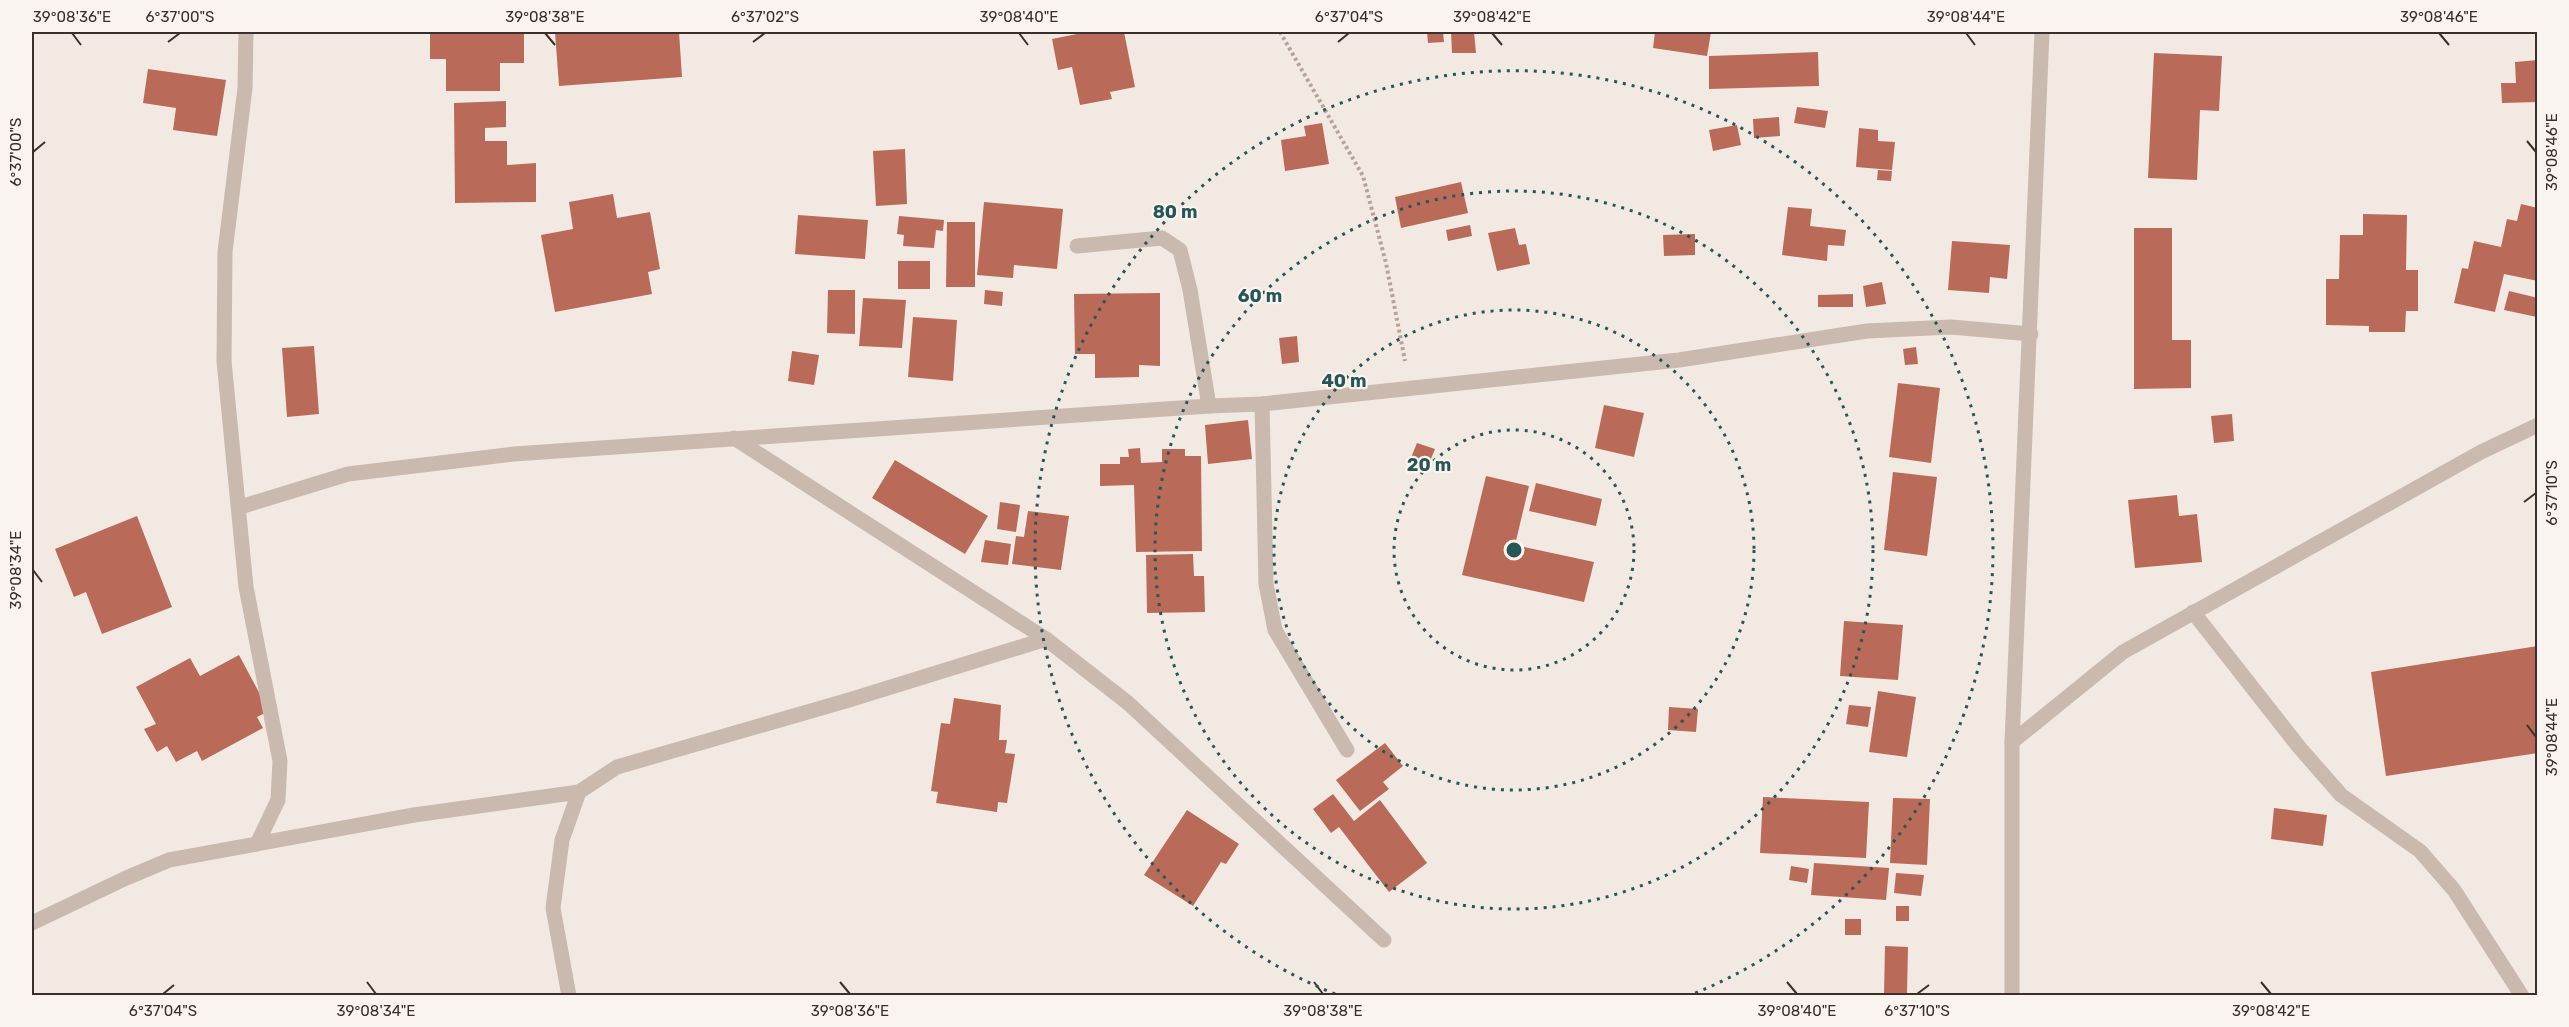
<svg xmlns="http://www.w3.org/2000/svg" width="2569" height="1027" font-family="Rubik,sans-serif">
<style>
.building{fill:#ba6a58}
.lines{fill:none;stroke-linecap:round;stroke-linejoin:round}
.path{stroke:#b5a399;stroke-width:4;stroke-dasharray:3 3;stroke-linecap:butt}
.minor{stroke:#c9b9af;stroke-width:15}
.ticks{fill:none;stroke:#392f2c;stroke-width:2}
.ring{fill:none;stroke:#265656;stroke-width:3;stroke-dasharray:3 6}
.centre{fill:#265656;stroke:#f9f4ef;stroke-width:3}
.ring-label{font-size:18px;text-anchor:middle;font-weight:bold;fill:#265656;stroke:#f9f4ef;stroke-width:4.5;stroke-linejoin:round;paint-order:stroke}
.neatline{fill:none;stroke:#392f2c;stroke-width:2}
.ticks-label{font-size:15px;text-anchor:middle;fill:#392f2c}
</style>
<rect width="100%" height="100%" fill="#f2e9e2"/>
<!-- building -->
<g class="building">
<path d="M 430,32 L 524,32 L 524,63 L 500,63 L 500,91 L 446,91 L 446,59 L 430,59 Z"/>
<path d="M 555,32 L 679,32 L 682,77 L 559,86 Z"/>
<path d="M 1087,32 L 1124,32 L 1135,87 L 1110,92 L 1112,99 L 1080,105 L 1072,67 L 1058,70 L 1052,39 Z"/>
<path d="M 1427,32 L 1443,32 L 1444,42 L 1428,43 Z"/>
<path d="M 1451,32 L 1474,32 L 1476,53 L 1452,53 Z"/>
<path d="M 1655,32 L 1711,32 L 1707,56 L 1653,48 Z"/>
<path d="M 1818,52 L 1819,86 L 1709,89 L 1709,56 Z"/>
<path d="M 2154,53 L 2222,56 L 2219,111 L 2200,110 L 2197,180 L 2148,178 Z"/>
<path d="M 2538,60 L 2538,102 L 2502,103 L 2501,83 L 2516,83 L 2515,62 Z"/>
<path d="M 148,69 L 226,80 L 217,136 L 173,130 L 176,108 L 143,103 Z"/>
<path d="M 506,101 L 506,127 L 485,128 L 485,141 L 507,141 L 507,165 L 536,163 L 536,202 L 455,203 L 454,103 Z"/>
<path d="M 1797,107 L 1828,111 L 1825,128 L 1794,123 Z"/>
<path d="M 1779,117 L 1780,136 L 1754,138 L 1753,119 Z"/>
<path d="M 1322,123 L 1329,164 L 1285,171 L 1281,140 L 1306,136 L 1304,126 Z"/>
<path d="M 1737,125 L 1741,145 L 1713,151 L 1709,130 Z"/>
<path d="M 1859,128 L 1878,130 L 1878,141 L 1895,142 L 1892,170 L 1856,167 Z"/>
<path d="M 905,149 L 907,204 L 876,206 L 873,151 Z"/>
<path d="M 1878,170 L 1892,171 L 1891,181 L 1877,180 Z"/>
<path d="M 1461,182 L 1468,213 L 1401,228 L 1395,197 Z"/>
<path d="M 613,194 L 617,218 L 650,212 L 660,269 L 648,272 L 652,294 L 555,312 L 541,235 L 573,229 L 569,202 Z"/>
<path d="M 984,202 L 1063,209 L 1057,269 L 1014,265 L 1013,278 L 977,275 Z"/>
<path d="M 2521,204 L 2538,208 L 2538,281 L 2504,274 L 2495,312 L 2454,303 L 2462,268 L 2468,269 L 2474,241 L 2501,247 L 2507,219 L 2517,221 Z"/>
<path d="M 1788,207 L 1812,209 L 1810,226 L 1846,230 L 1844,246 L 1828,245 L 1827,261 L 1782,255 Z"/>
<path d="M 2363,214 L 2407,215 L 2406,270 L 2418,270 L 2418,311 L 2406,311 L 2405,332 L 2369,332 L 2369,326 L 2326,325 L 2326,279 L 2339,279 L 2340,235 L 2363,235 Z"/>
<path d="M 798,215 L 868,220 L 865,259 L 795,254 Z"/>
<path d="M 899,216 L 944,220 L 943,231 L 936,230 L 934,248 L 903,246 L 904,235 L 897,234 Z"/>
<path d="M 947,222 L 975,222 L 975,287 L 946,287 Z"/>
<path d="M 1470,225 L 1472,236 L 1448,241 L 1446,230 Z"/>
<path d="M 1515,228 L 1519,245 L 1526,244 L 1530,264 L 1497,271 L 1488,233 Z"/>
<path d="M 2134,228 L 2172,228 L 2172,340 L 2191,340 L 2191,388 L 2134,389 Z"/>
<path d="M 1695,234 L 1695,255 L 1664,256 L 1663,235 Z"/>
<path d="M 1952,241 L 2010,245 L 2007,279 L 1990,277 L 1989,293 L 1948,290 Z"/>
<rect x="898" y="261" width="32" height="28"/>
<path d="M 1882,282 L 1886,304 L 1866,307 L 1863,286 Z"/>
<path d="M 828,290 L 855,290 L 855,334 L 827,333 Z"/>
<path d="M 985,290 L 1003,292 L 1002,306 L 984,304 Z"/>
<path d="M 2509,291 L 2538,298 L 2537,317 L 2504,310 Z"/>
<path d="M 1160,293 L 1160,366 L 1139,365 L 1139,377 L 1095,378 L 1095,354 L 1075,354 L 1074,294 Z"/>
<path d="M 1853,294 L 1853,307 L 1818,307 L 1818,295 Z"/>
<path d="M 863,298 L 906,300 L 902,348 L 859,346 Z"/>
<path d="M 913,317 L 957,320 L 953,381 L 908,377 Z"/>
<path d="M 1297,336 L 1299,362 L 1282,364 L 1279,338 Z"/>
<path d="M 314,346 L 319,414 L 287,417 L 282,348 Z"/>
<path d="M 1916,347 L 1918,364 L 1905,365 L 1903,349 Z"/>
<path d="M 792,351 L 819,355 L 814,385 L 788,381 Z"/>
<path d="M 1898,383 L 1940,388 L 1931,463 L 1889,457 Z"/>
<path d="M 1604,405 L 1644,413 L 1634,457 L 1595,448 Z"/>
<path d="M 2232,414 L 2234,441 L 2214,443 L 2211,416 Z"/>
<path d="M 1248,420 L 1252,459 L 1208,464 L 1205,425 Z"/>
<path d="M 1417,443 L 1435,449 L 1428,466 L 1410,460 Z"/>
<path d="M 1140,448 L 1141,463 L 1162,462 L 1162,449 L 1185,449 L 1185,456 L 1201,456 L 1202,551 L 1136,552 L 1134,485 L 1100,486 L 1100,464 L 1120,464 L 1120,457 L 1129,457 L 1128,449 Z"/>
<path d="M 895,460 L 988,516 L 965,554 L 872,498 Z"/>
<path d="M 1893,472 L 1937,477 L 1927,556 L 1884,550 Z"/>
<path d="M 1486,476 L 1529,486 L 1515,545 L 1594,562 L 1584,602 L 1462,575 Z"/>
<path d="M 1536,483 L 1602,499 L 1596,526 L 1529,511 Z"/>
<path d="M 2177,495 L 2179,516 L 2197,514 L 2202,562 L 2135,568 L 2128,500 Z"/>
<path d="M 1000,502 L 1020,505 L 1016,532 L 997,529 Z"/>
<path d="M 1028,511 L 1069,516 L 1061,570 L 1012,564 L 1016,536 L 1024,537 Z"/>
<path d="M 137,516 L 172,607 L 102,634 L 86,592 L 74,597 L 55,549 Z"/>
<path d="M 985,540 L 1011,544 L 1008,565 L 981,562 Z"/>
<path d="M 1193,554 L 1194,576 L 1204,576 L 1205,612 L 1147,613 L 1146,555 Z"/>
<path d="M 1844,621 L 1903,625 L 1898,680 L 1840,676 Z"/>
<path d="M 2538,646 L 2538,753 L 2386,776 L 2371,672 Z"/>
<path d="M 239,655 L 269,711 L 257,717 L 263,728 L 202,761 L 197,751 L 176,762 L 167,746 L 157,752 L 144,729 L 156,724 L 136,687 L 190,658 L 200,676 Z"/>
<path d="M 1878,691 L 1916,697 L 1907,757 L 1869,752 Z"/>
<path d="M 954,698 L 1001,705 L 999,740 L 1007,740 L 1005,753 L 1015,754 L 1007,803 L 998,802 L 997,812 L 936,803 L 938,792 L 931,791 L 941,723 L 950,724 Z"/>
<path d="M 1849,705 L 1871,707 L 1868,727 L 1846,724 Z"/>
<path d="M 1669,707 L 1698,709 L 1696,732 L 1668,730 Z"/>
<path d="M 1385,743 L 1403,766 L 1383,782 L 1389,789 L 1360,811 L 1336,780 Z"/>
<path d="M 1333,794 L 1354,821 L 1380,800 L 1427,863 L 1389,892 L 1339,827 L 1331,833 L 1313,809 Z"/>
<path d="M 1763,797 L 1869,802 L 1866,858 L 1760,853 Z"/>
<path d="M 1893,798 L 1930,799 L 1927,865 L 1890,863 Z"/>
<path d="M 2274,808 L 2327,815 L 2323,846 L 2271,839 Z"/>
<path d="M 1187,810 L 1239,844 L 1226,864 L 1221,862 L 1193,906 L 1144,875 Z"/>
<path d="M 1814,863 L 1889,868 L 1886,900 L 1811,895 Z"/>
<path d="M 1791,866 L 1809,869 L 1807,883 L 1789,880 Z"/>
<path d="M 1896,873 L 1924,875 L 1921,896 L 1894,893 Z"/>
<rect x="1896" y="906" width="13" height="15"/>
<rect x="1845" y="919" width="16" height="16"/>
<path d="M 1885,946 L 1908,947 L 1907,994 L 1884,994 Z"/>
</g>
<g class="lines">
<!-- path -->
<path class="path" d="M 1280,32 L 1363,176 L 1386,263 L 1405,361"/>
<!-- minor -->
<g class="minor">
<path d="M 246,32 L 245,88 L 225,252 L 224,361 L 246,587 L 280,761 L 278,800 L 257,844"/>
<path d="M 1077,246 L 1162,238 L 1180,250 L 1190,290 L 1209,406"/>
<path d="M 1262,404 L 1266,584 L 1275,630 L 1347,750"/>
<path d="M 734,438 L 1046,639 L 1128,703 L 1384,940"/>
<path d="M 240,507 L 348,474 L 514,454 L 1209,406 L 1262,404 L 1679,360 L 1867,331 L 1951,327 L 2031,334"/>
<path d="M 2193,612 L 2299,747 L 2341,795 L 2420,851 L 2454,890 L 2522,996"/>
<path d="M 2012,742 L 2123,652 L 2481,452 L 2538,425"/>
<path d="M 32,923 L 124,879 L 169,860 L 414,815 L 579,792"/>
<path d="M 569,996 L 553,908 L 562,840 L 579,792 L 617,767 L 849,700 L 1046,639"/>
<path d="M 2012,996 L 2012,742 L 2042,32"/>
</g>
</g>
<!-- ticks -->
<path class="ticks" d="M 72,33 L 81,45M 545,33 L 555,45M 1019,33 L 1028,45M 1492,33 L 1502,45M 1966,33 L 1975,45M 2439,33 L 2449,45M 168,42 L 180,33M 753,42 L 765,33M 1338,42 L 1349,33M 2527,141 L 2536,152M 33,152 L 45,142M 2524,502 L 2536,493M 33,570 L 42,582M 2527,725 L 2536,737M 367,982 L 376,994M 840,982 L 850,994M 1314,982 L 1323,994M 1787,982 L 1797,994M 2261,982 L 2271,994M 163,994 L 174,985M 1917,994 L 1929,985"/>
<!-- distance rings -->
<g class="ring">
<circle cx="1514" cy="550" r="120"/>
<circle cx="1514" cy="550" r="240"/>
<circle cx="1514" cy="550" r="359"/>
<path d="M1335 994A479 479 0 1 1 1693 994"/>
</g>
<circle cx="1514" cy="550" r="9" class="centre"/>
<g class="ring-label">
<text x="1175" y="218">80 m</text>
<text x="1260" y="302">60 m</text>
<text x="1344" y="387">40 m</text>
<text x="1429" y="471">20 m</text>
</g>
<!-- border -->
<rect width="2569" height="1027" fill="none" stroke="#f9f4ef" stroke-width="66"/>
<rect x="33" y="33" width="2503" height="961" class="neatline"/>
<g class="ticks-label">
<text x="72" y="22">39°08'36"E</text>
<text x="180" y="22">6°37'00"S</text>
<text x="545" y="22">39°08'38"E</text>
<text x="765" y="22">6°37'02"S</text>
<text x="1019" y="22">39°08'40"E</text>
<text x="1349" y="22">6°37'04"S</text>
<text x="1492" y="22">39°08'42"E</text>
<text x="1966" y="22">39°08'44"E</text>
<text x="2439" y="22">39°08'46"E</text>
<text transform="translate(16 152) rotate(-90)" y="5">6°37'00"S</text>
<text transform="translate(2552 152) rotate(-90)" y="5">39°08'46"E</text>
<text transform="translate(2552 493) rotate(-90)" y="5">6°37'10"S</text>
<text transform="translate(16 570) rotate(-90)" y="5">39°08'34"E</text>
<text transform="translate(2552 737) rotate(-90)" y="5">39°08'44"E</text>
<text x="163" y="1016">6°37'04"S</text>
<text x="376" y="1016">39°08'34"E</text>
<text x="850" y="1016">39°08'36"E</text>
<text x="1323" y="1016">39°08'38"E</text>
<text x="1797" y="1016">39°08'40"E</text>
<text x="1917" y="1016">6°37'10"S</text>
<text x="2271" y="1016">39°08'42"E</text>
</g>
</svg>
